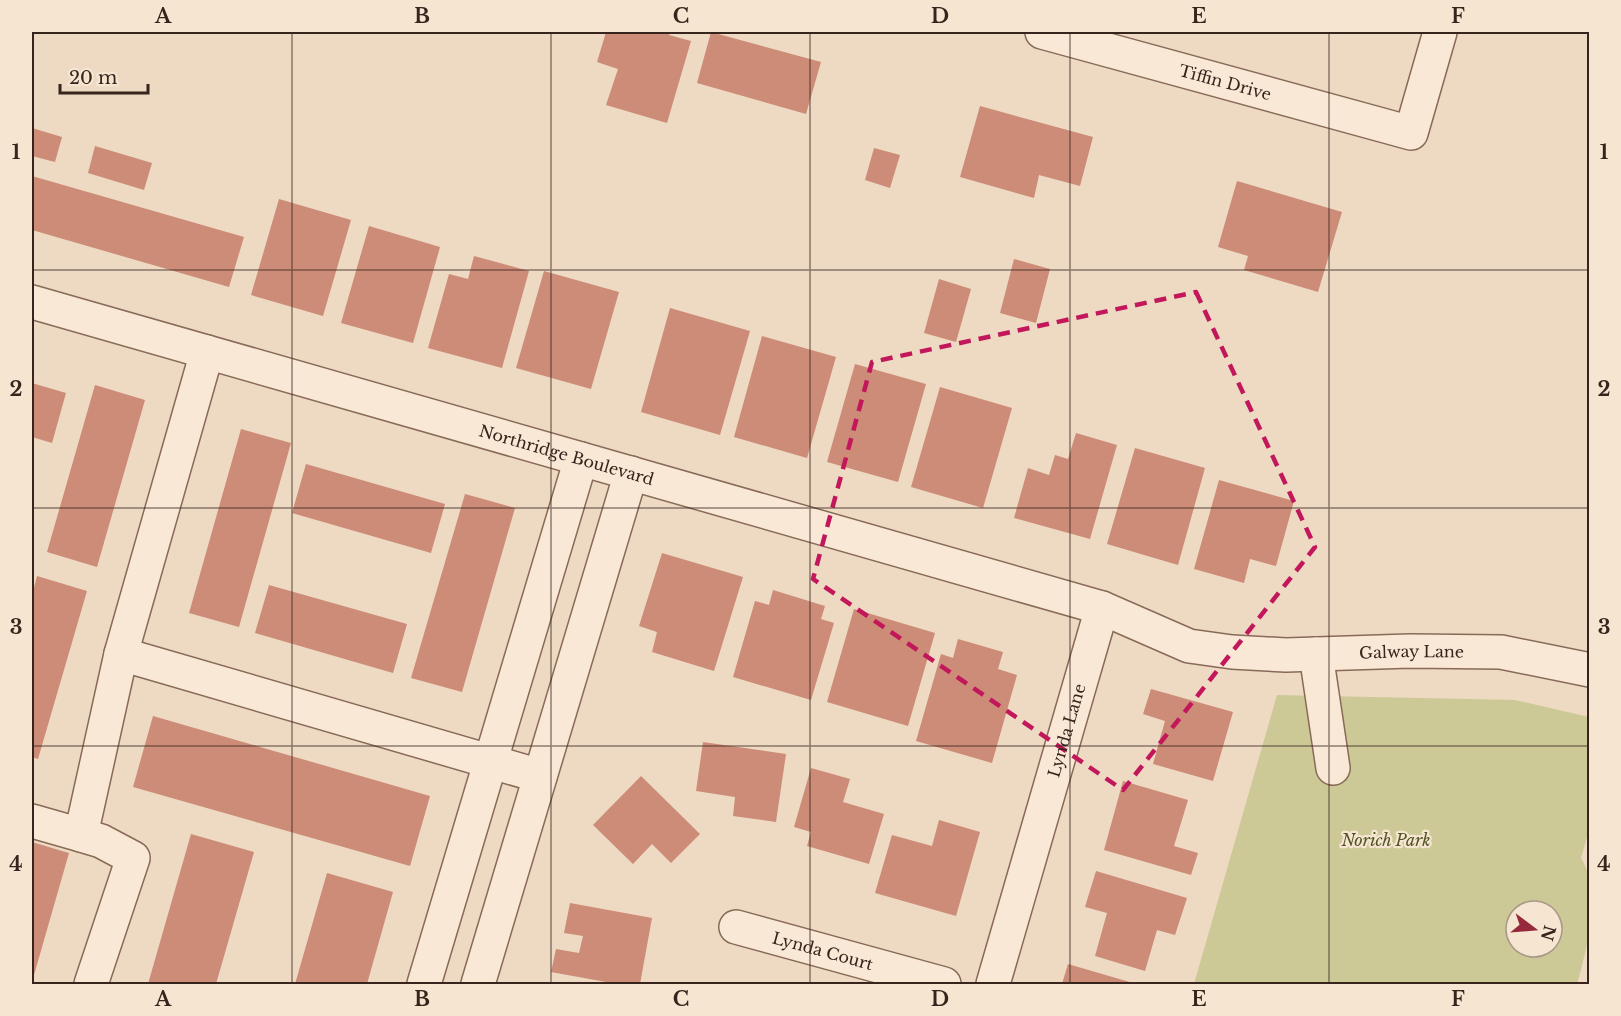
<svg xmlns="http://www.w3.org/2000/svg" width="1621" height="1016" font-family="'Libre Baskerville',serif">
<style>
.green{fill:#ccc996;fill-rule:evenodd}
.building{fill:#cc8c77}
.lines{fill:none;stroke-linecap:round;stroke-linejoin:round}
.minor-casing{stroke:#886a59;stroke-width:36}
.minor{stroke:#f9e8d5;stroke-width:33}
.marked{fill:none;stroke:#c2185b;stroke-width:4.5;stroke-dasharray:12 8;stroke-linejoin:round}
.grid{fill:none;stroke:#37251d;stroke-width:1.5;stroke-opacity:0.55}
.labels{text-anchor:middle;stroke-width:4.5;stroke-linejoin:round;paint-order:stroke}
.street-label{font-size:16px;fill:#37251d;stroke:#f5e5d1}
.park-label{font-size:16px;font-style:italic;fill:#505424;stroke:#f5e5d1}
.neatline{fill:none;stroke:#37251d;stroke-width:2}
.grid-label{font-size:20px;text-anchor:middle;font-weight:bold;fill:#37251d}
</style>
<rect width="100%" height="100%" fill="#eed9c2"/>
<!-- green -->
<path class="green" d="M 1277,695 L 1515,700 L 1589,717 L 1589,830 L 1581,858 C 1602,891 1587,949 1577,984 L 1194,984 ZM 1516,911 L 1552,911 L 1552,947 L 1516,947 Z"/>
<!-- building -->
<g class="building">
<path d="M 606,32 L 670,32 L 669,35 L 691,41 L 667,123 L 606,105 L 618,69 L 597,62 Z"/>
<path d="M 711,32 L 821,62 L 806,114 L 697,83 Z"/>
<path d="M 980,106 L 1093,137 L 1080,186 L 1039,175 L 1034,198 L 960,177 Z"/>
<path d="M 32,128 L 62,137 L 55,162 L 32,156 Z"/>
<path d="M 95,146 L 152,163 L 144,190 L 88,173 Z"/>
<path d="M 874,148 L 900,155 L 890,188 L 865,180 Z"/>
<path d="M 32,176 L 244,237 L 229,287 L 32,230 Z"/>
<path d="M 1237,181 L 1342,212 L 1318,292 L 1244,270 L 1248,256 L 1218,247 Z"/>
<path d="M 279,199 L 351,220 L 323,316 L 251,295 Z"/>
<path d="M 369,226 L 440,247 L 413,343 L 341,323 Z"/>
<path d="M 474,256 L 529,271 L 502,368 L 428,348 L 449,274 L 468,279 Z"/>
<path d="M 1014,259 L 1050,269 L 1036,323 L 1000,313 Z"/>
<path d="M 544,271 L 619,292 L 591,389 L 516,368 Z"/>
<path d="M 939,279 L 971,289 L 956,342 L 924,333 Z"/>
<path d="M 670,308 L 750,331 L 720,435 L 641,412 Z"/>
<path d="M 762,336 L 836,357 L 807,458 L 734,437 Z"/>
<path d="M 855,364 L 926,384 L 898,482 L 827,462 Z"/>
<path d="M 32,383 L 66,393 L 52,443 L 32,437 Z"/>
<path d="M 95,385 L 145,400 L 97,567 L 47,552 Z"/>
<path d="M 940,387 L 1012,408 L 983,508 L 911,487 Z"/>
<path d="M 241,429 L 291,443 L 239,627 L 189,613 Z"/>
<path d="M 1076,433 L 1117,445 L 1090,539 L 1014,518 L 1028,468 L 1049,475 L 1055,455 L 1068,459 Z"/>
<path d="M 1135,448 L 1205,468 L 1178,565 L 1107,544 Z"/>
<path d="M 306,464 L 445,504 L 431,553 L 292,513 Z"/>
<path d="M 1219,480 L 1294,501 L 1276,566 L 1250,559 L 1244,583 L 1194,569 Z"/>
<path d="M 465,494 L 515,508 L 462,692 L 411,678 Z"/>
<path d="M 662,553 L 743,577 L 714,671 L 652,652 L 657,632 L 639,626 Z"/>
<path d="M 37,576 L 87,591 L 38,759 L 32,757 L 32,595 Z"/>
<path d="M 269,585 L 407,624 L 393,673 L 255,633 Z"/>
<path d="M 773,590 L 825,606 L 821,619 L 834,623 L 811,700 L 733,677 L 755,601 L 769,605 Z"/>
<path d="M 854,609 L 935,633 L 908,726 L 827,702 Z"/>
<path d="M 958,639 L 1003,652 L 998,669 L 1017,675 L 992,763 L 916,741 L 941,654 L 953,658 Z"/>
<path d="M 1151,689 L 1233,712 L 1213,781 L 1153,764 L 1165,721 L 1143,714 Z"/>
<path d="M 153,716 L 430,796 L 410,866 L 133,787 Z"/>
<path d="M 703,742 L 786,754 L 776,822 L 733,816 L 735,797 L 696,791 Z"/>
<path d="M 811,768 L 850,779 L 843,802 L 884,814 L 869,864 L 807,846 L 811,832 L 794,827 Z"/>
<path d="M 641,776 L 700,834 L 671,863 L 652,844 L 633,864 L 593,825 Z"/>
<path d="M 1123,781 L 1188,800 L 1174,846 L 1198,853 L 1191,875 L 1104,850 Z"/>
<path d="M 939,820 L 980,832 L 956,916 L 875,893 L 892,835 L 932,846 Z"/>
<path d="M 191,834 L 254,852 L 216,984 L 148,984 Z"/>
<path d="M 32,842 L 69,853 L 32,982 Z"/>
<path d="M 1096,871 L 1187,898 L 1175,935 L 1157,930 L 1145,971 L 1095,956 L 1107,913 L 1085,907 Z"/>
<path d="M 327,873 L 393,892 L 367,984 L 295,984 Z"/>
<path d="M 570,903 L 652,918 L 640,984 L 617,984 L 551,972 L 556,949 L 579,953 L 583,936 L 564,933 Z"/>
<path d="M 1068,964 L 1133,983 L 1132,984 L 1062,984 Z"/>
</g>
<g class="lines">
<!-- minor casing -->
<g class="minor-casing">
<g id="minor">
<path id="s1" d="M 1042,32 L 1411,133 L 1440,32"/>
<path id="s2" d="M 32,302 L 1102,608 L 1189,646 L 1232,652 L 1286,655 L 1410,651 L 1501,652 L 1590,670"/>
<path d="M 121,654 L 540,776"/>
<path d="M 1316,654 L 1333,768"/>
<path d="M 32,821 L 81,835 L 121,654 L 207,352"/>
<path d="M 81,835 L 101,841 L 133,858 L 91,984"/>
<path id="s3" d="M 736,927 L 944,984"/>
<path d="M 424,984 L 581,459"/>
<path d="M 478,984 L 631,473"/>
<path id="s4" d="M 993,984 L 1102,608"/>
</g>
</g>
<!-- minor -->
<use href="#minor" class="minor"/>
</g>
<!-- marked area -->
<path class="marked" d="M 1196,292 L 1315,547 L 1123,790 L 813,579 L 872,362 Z"/>
<!-- grid -->
<path class="grid" d="M 292,32 L 292,984M 551,32 L 551,984M 810,32 L 810,984M 1070,32 L 1070,984M 1329,32 L 1329,984M 32,270 L 1590,270M 32,508 L 1590,508M 32,746 L 1590,746"/>
<g class="labels">
<!-- street labels -->
<g class="street-label">
<text dy="6" stroke="none"><textPath href="#s1" startOffset="190">Tiffin Drive</textPath></text>
<text dy="6" stroke="none"><textPath href="#s2" startOffset="556">Northridge Boulevard</textPath></text>
<text dy="6" stroke="none"><textPath href="#s2" startOffset="1431">Galway Lane</textPath></text>
<text dy="6" stroke="none"><textPath href="#s4" startOffset="264">Lynda Lane</textPath></text>
<text dy="6" stroke="none"><textPath href="#s3" startOffset="90">Lynda Court</textPath></text>
</g>
<!-- park labels -->
<g class="park-label">
<text x="1386" y="846">Norich Park</text>
</g>
</g>
<!-- border -->
<rect width="1621" height="1016" fill="none" stroke="#f5e5d1" stroke-width="66"/>
<!-- north arrow -->
<g transform="translate(1534 929) rotate(106)"><circle r="28" fill="#f5e5d1" stroke="#a99889" stroke-width="1.5"/>
<path d="M0-4.5L10 22L0 15L-10 22Z" fill="#97293c"/>
<text y="-9" font-size="16" font-weight="bold" text-anchor="middle" fill="#37251d">N</text>
</g>
<!-- scale -->
<path d="M60 84v9h88v-9" fill="none" stroke="#37251d" stroke-width="3"/>
<text x="69" y="84" font-size="18" fill="#37251d" stroke="#f5e5d1" stroke-width="4.5" paint-order="stroke">20 m</text>
<rect x="33" y="33" width="1555" height="950" class="neatline"/>
<g class="grid-label">
<text x="163" y="23">A</text>
<text x="422" y="23">B</text>
<text x="681" y="23">C</text>
<text x="940" y="23">D</text>
<text x="1199" y="23">E</text>
<text x="1458" y="23">F</text>
<text x="16" y="159">1</text>
<text x="1604" y="159">1</text>
<text x="16" y="396">2</text>
<text x="1604" y="396">2</text>
<text x="16" y="634">3</text>
<text x="1604" y="634">3</text>
<text x="16" y="871">4</text>
<text x="1604" y="871">4</text>
<text x="163" y="1006">A</text>
<text x="422" y="1006">B</text>
<text x="681" y="1006">C</text>
<text x="940" y="1006">D</text>
<text x="1199" y="1006">E</text>
<text x="1458" y="1006">F</text>
</g>
</svg>
